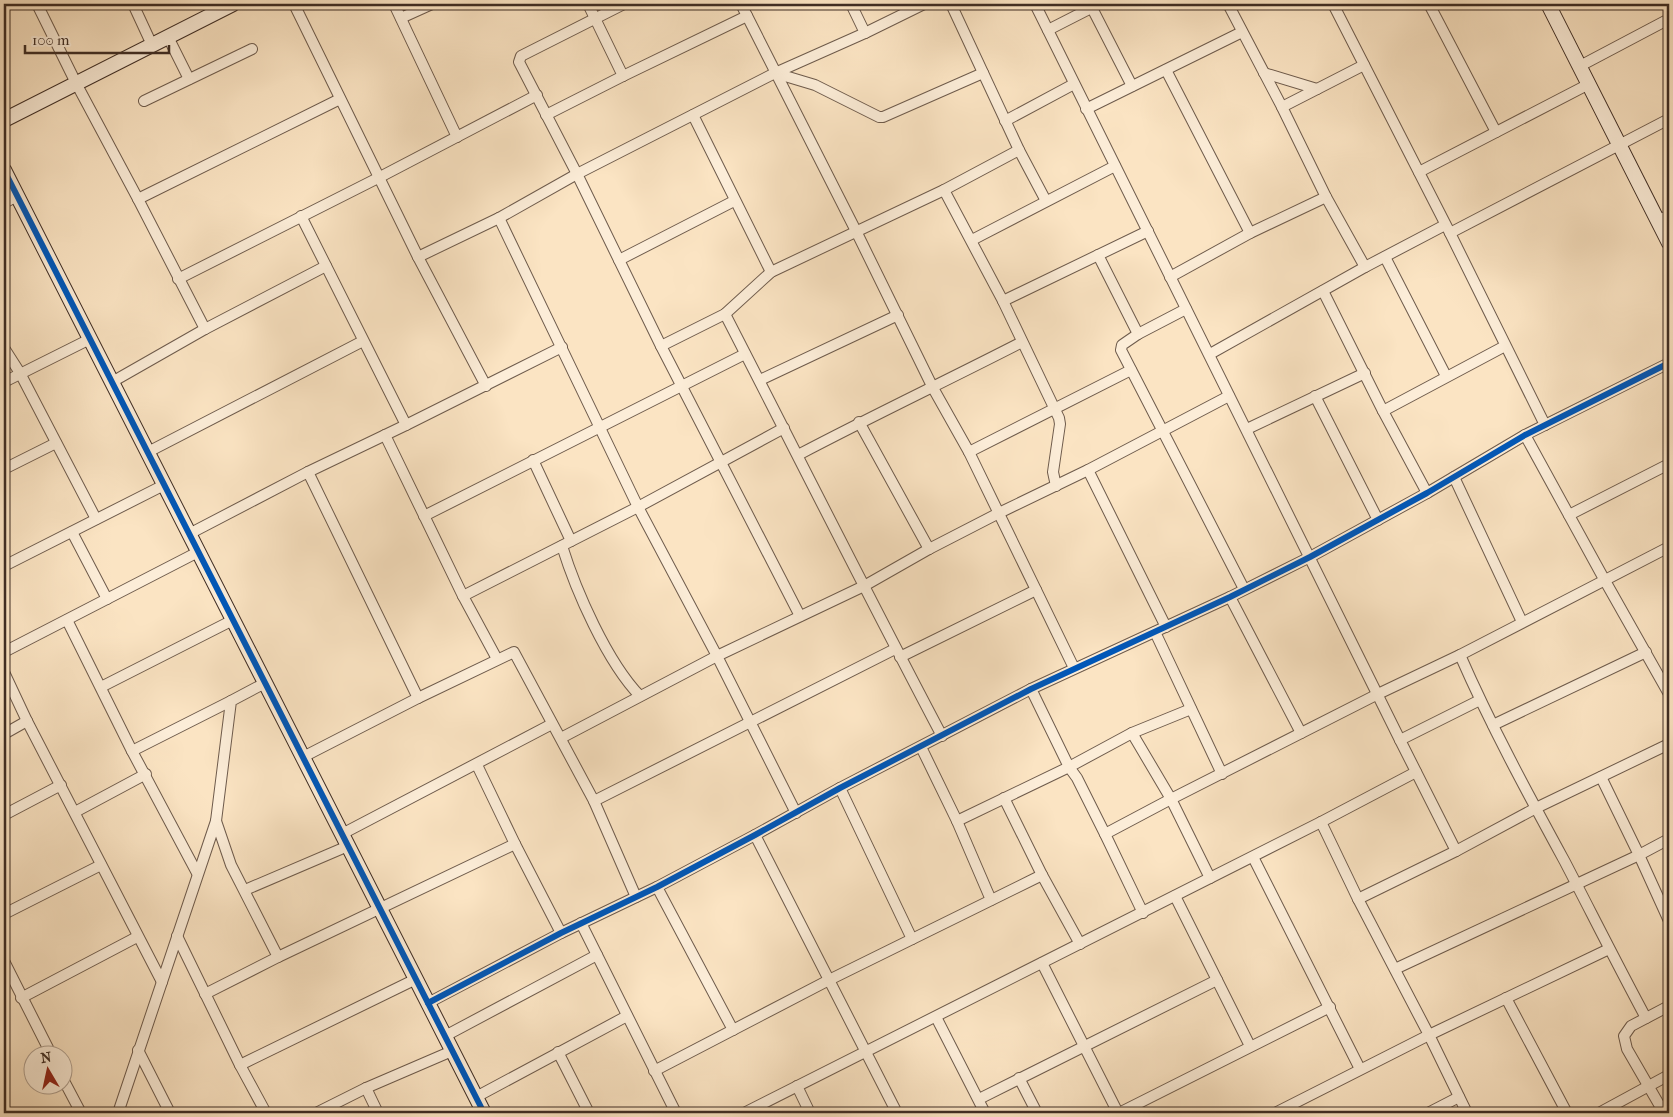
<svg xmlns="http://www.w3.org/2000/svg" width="1673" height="1117" font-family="'IM FELL French Canon',serif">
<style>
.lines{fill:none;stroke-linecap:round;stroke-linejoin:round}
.street-casing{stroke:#6e5b4c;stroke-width:12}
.secondary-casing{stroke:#3f2d24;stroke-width:16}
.street{stroke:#fcedd8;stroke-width:10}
.secondary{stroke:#fcedd8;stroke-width:14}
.cycleway-casing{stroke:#fcedd8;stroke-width:9}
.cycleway{stroke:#0057b8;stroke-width:6}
</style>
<rect width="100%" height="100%" fill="#fbe4c3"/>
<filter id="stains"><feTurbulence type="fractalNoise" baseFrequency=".004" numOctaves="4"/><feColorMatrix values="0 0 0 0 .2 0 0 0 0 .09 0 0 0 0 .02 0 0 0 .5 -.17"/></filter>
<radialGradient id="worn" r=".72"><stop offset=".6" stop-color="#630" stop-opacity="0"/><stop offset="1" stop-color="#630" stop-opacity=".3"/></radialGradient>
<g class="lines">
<!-- street casing -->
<g class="street-casing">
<g id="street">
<path d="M 37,4 L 76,83 L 138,199 L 205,329"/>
<path d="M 133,4 L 152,45"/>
<path d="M 294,4 L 418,257 L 486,386"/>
<path d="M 394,4 L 457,137"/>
<path d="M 588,4 L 623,76"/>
<path d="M 624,4 L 521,56 L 519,62 L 577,174 L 661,346 L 800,616"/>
<path d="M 741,4 L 856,231 L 933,388 L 969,452 L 1074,668"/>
<path d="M 851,4 L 865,33"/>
<path d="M 951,4 L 1019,150 L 1046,201"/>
<path d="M 1035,4 L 1400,740 L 1456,851"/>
<path d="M 1228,4 L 1282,107 L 1326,197 L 1365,267"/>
<path d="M 1333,4 L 1450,233 L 1545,425"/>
<path d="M 1429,4 L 1496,132"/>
<path d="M 1092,8 L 1132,86"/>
<path d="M 401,18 L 432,4"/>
<path d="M 1048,30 L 1099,4"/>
<path d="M 168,37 L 189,79"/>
<path d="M 1580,66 L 1669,19"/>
<path d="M 1166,70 L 1250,233"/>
<path d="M 775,73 L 815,85 L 879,117 L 883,117 L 983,73"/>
<path d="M 1264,73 L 1317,89"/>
<path d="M 144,101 L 252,49"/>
<path d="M 1282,107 L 1364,65"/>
<path d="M 1086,109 L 1242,32"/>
<path d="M 546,115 L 623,76 L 747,16"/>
<path d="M 693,115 L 771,272"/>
<path d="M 1005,121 L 1074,84"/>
<path d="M 1419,172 L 1589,84"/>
<path d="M 944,190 L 1003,301 L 1059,418 L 1060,424 L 1053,472 L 1056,486"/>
<path d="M 138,199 L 340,99"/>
<path d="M 4,203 L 17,196"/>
<path d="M 301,216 L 406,425"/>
<path d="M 499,218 L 638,507 L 717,656 L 796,813"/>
<path d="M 1658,221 L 1669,215"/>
<path d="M 1450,233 L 1669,119"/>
<path d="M 972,240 L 1115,166"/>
<path d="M 1098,255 L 1138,334"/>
<path d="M 418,257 L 499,218 L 577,174 L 775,73 L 865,33 L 924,4"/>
<path d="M 1385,257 L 1446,376"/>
<path d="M 619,260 L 734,201"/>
<path d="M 1170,277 L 1250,233 L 1326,197"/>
<path d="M 178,279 L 380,177 L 537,95"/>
<path d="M 1323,291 L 1383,411 L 1427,493"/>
<path d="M 1003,301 L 1148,231"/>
<path d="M 1186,309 L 1138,334 L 1122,345 L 1121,350 L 1244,589"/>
<path d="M 725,314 C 797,454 868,596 942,736"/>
<path d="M 661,346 L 725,314 L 771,272 L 944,190 L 1019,150"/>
<path d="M 4,348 L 20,373 L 96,519"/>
<path d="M 1210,354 L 1365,267 L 1445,225"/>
<path d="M 760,380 L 898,315"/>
<path d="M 4,382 L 90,339"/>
<path d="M 112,382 L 205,329 L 326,266"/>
<path d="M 1315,396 L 1378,520"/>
<path d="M 1383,411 L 1505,346"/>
<path d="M 859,422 L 929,549"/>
<path d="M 1247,429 L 1365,373"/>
<path d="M 385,435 L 463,596 L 497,659"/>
<path d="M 1525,435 L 1604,579 L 1669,694"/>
<path d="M 148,452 L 363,341"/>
<path d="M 969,452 L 1131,370"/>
<path d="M 798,455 C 872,416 948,380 1022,342"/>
<path d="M 533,460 L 571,541"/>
<path d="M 4,469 L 56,443"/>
<path d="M 1088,470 L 1166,627"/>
<path d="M 308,472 L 418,698"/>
<path d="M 1454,477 L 1522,622"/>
<path d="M 1569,515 L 1669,464"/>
<path d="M 424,516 L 745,354"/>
<path d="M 72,532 L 107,599"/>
<path d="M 189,534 L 308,472 L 406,425 L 562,347"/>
<path d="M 562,546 C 576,591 607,662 640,696"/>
<path d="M 4,566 L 164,485"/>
<path d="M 463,596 L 638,507 L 784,428"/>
<path d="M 1230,597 L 1301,733"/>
<path d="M 67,620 L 132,751 L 197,873"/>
<path d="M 1155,632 L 1222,774"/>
<path d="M 4,652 L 198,552"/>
<path d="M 1460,655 C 1491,726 1528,794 1565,862 C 1592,914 1618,966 1646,1018"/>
<path d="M 900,657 L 1036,590"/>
<path d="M 4,672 L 27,721 L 162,982"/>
<path d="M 101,687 L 233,620"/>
<path d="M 1031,689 L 1069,767 L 1077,778 L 1105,834 L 1143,913"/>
<path d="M 1493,725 L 1646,652"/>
<path d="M 1132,733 L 1171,799 L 1210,878"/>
<path d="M 4,734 L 27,721"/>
<path d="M 561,738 L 717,656 L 864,586 L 929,549 L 999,513 L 1088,470 L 1229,396"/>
<path d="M 1400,740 L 1480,700"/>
<path d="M 921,747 L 957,821 L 991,900"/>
<path d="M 132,751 L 231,701"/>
<path d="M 303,757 L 418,698 L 514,652 L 594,801 L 636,897"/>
<path d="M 477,765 L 515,844 L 561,933"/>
<path d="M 1601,777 L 1639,855 L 1669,921"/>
<path d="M 840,788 L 912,939"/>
<path d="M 1004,798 L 1042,875 L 1080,944"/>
<path d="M 594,801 L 895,649"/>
<path d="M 75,812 L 146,774"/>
<path d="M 4,815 L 61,785"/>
<path d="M 216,821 L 231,865 L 278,957"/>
<path d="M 957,821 L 1069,767 L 1132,733 L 1191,709"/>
<path d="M 1321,822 L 1358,899 L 1429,1035 L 1467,1113"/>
<path d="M 342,834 L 552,724"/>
<path d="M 1105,834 L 1171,799 L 1378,694 L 1460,655 L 1669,547"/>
<path d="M 755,835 L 897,1113"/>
<path d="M 1253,857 L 1360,1069"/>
<path d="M 657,887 L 733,1030"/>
<path d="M 245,890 L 348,846"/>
<path d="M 1175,896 L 1250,1046"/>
<path d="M 1358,899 L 1456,851 L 1536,808 L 1669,744"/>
<path d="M 4,914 L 101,865"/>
<path d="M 581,923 L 676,1113"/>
<path d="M 177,936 L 240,1065 L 266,1113"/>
<path d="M 4,961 L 51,1054"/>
<path d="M 1042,963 L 1118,1113"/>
<path d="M 1395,969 L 1639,855 L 1669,839"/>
<path d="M 205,994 L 278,957 L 515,844"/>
<path d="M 21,998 L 137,937"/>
<path d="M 1506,998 L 1567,1113"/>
<path d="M 428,1003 L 561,933 L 657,887 L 755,835 L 840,788 L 1031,689 L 1230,597 L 1310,557 L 1427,493 L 1525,435 L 1669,363"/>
<path d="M 936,1017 L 985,1113"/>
<path d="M 445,1036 L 597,955"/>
<path d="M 138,1050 L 170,1113"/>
<path d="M 558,1052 L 589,1113"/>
<path d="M 240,1065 L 416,979"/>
<path d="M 654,1071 L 829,980 L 1042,875"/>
<path d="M 62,1077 L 81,1113"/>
<path d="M 1019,1078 L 1037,1113"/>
<path d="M 797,1086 L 810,1113"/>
<path d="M 366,1088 L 378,1113"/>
<path d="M 476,1097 L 627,1016"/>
<path d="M 979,1099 L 1217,980"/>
<path d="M 118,1113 L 216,821 L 231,701 L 265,683"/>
<path d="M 316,1113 L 366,1088 L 452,1051"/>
<path d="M 744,1113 L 1321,822 L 1416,772"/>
<path d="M 1119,1113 L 1330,1007"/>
<path d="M 1275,1113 L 1429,1035 L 1609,949"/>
<path d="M 1428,1113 L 1459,1097"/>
<path d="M 1599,1113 L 1669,1075"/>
<path d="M 1664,1113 L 1627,1049 L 1624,1036 L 1631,1026 L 1669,1006"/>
</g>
</g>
<!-- secondary casing -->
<g class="secondary-casing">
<g id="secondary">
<path d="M 1548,4 L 1669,243"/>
<path d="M 4,120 L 233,4"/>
<path d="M 4,170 L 484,1113"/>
</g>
</g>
<!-- street -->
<use href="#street" class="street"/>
<!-- secondary -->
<use href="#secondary" class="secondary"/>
<!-- cycleway casing -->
<g class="cycleway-casing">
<g id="cycleway">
<path d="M 4,170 L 484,1113"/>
<path d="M 428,1003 L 561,933 L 657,887 L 755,835 L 840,788 L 1031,689 L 1230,597 L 1310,557 L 1427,493 L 1525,435 L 1669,363"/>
</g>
</g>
<!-- cycleway -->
<use href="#cycleway" class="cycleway"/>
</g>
<!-- margin -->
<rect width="1673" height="1117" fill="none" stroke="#fbe4c3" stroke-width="20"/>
<rect x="5" y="5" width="1663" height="1107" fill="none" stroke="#3f2d24" stroke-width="2.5"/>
<rect x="10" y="10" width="1653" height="1097" fill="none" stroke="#3f2d24"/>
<!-- north arrow -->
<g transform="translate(48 1070) rotate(351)"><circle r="24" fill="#fcedd8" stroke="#b0a090"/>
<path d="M0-4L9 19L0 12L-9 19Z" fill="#8f2418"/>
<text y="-8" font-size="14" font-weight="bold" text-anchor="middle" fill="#3f2d24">N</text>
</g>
<!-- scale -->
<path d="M25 45v8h144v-8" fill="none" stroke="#3f2d24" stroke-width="2.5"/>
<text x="32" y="45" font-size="15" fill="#3f2d24" stroke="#fcedd8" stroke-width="4" paint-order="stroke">100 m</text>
<rect width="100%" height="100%" filter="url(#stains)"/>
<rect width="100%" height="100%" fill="url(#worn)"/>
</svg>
